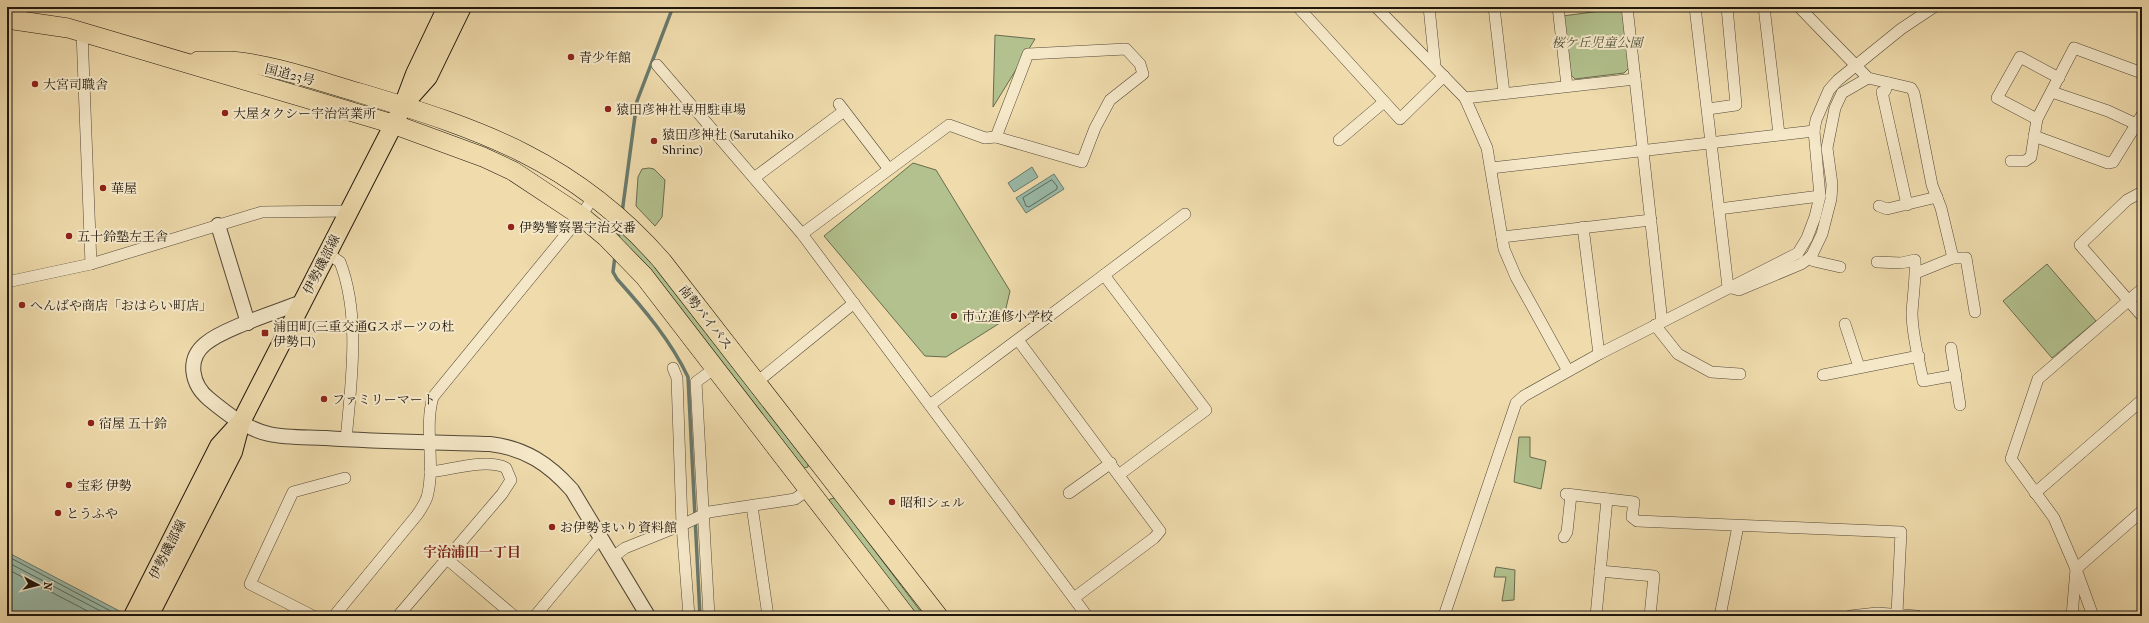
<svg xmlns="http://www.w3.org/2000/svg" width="2149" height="623" font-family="'IM FELL French Canon','Noto Serif JP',serif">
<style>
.green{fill:#b2c18e;stroke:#686c4e}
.water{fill:#9abbaa;stroke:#69796c}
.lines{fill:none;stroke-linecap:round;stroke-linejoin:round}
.shore{stroke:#5c695c;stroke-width:1}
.stream{stroke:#69796c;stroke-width:3.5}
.minor-casing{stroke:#534836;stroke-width:12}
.tertiary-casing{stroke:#534836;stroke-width:16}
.primary-casing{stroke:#1f170e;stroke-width:20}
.trunk-casing{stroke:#1f170e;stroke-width:20}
.minor{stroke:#f5e8c9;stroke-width:11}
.tertiary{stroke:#f5e8c9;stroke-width:14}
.primary{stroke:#efdbac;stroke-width:18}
.trunk{stroke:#efdbac;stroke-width:19}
.poi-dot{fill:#8f2418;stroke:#f5e8c9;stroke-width:1.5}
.labels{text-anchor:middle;stroke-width:4;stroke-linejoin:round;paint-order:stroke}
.park-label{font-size:13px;font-style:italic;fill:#52523b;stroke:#f5e8c9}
.poi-label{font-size:13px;fill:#1f170e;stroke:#f5e8c9;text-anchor:start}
.street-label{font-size:13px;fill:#1f170e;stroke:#f5e8c9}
.neighbourhood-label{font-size:14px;font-weight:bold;fill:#7a1f14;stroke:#f5e8c9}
</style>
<rect width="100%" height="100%" fill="#efdbac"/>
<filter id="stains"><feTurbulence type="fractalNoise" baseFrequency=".005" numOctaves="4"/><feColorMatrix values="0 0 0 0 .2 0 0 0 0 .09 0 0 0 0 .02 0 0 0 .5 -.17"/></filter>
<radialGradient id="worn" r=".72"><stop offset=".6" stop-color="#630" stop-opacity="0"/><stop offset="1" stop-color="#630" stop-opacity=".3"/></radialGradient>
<!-- green -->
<g class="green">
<path d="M 1622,8 L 1629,68 L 1624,73 L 1575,79 L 1571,75 L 1563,16 Z"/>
<path d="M 995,35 L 1035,39 L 993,107 Z"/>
<path d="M 913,163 L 936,170 L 1010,291 L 1003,321 L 946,357 L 925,356 L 824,236 Z"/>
<path d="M 649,168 L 654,169 L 665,180 L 662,217 L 655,226 L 636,206 L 638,177 L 642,169 Z"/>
<path d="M 608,221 L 618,228 L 653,264 L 808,464 L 808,467 L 804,468 L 650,268 L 608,226 Z"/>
<path d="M 2047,264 L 2096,321 L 2052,358 L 2003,301 Z"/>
<path d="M 1519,437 L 1530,437 L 1530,457 L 1546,461 L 1541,489 L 1514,482 Z"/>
<path d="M 835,498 L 924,616 L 917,616 L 829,502 L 830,499 Z"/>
<path d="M 1496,567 L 1515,570 L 1514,600 L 1502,601 L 1506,577 L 1494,577 Z"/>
</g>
<!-- water -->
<g class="water">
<path d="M 1032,167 L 1038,177 L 1014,192 L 1008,183 Z"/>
<path d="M 1054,174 L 1064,189 L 1026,213 L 1016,198 Z"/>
<path d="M 7,552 L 129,616 L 7,616 Z"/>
</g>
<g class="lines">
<!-- shore -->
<g class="shore">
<path d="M 1052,180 L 1057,186 L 1057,189 L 1029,207 L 1026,206 L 1023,198 Z"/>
<path d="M 7,556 L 120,616"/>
<path d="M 7,562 L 110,616"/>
<path d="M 7,569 L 97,616"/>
</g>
<!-- stream -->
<g class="stream">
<path d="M 622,213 L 637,101 L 671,12 L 671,7"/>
<path d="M 618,240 L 620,227"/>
<path d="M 615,256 L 613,272 L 617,279 C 644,309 671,341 688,377 L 700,616"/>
</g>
<!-- minor casing -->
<g class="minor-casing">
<g id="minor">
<path d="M 1298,7 L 1400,119 L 1444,76"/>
<path d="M 1376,7 L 1465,98 L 1487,148 L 1504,249 L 1516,277 L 1568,371"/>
<path d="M 1429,7 L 1435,66"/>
<path d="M 1494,7 L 1504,93"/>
<path d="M 1558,7 L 1567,86"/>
<path d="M 1627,7 L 1662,322"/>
<path d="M 1695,7 L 1728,287 L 1739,290 L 1801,264 L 1811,257 L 1822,234 L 1831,199 L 1832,184 L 1827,148 L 1835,108 L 1842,93 L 1868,78"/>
<path d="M 1764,7 L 1779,134"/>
<path d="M 1799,7 L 1868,78 L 1911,88 L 1914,93 L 1932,185 L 1941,208 L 1953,258"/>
<path d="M 82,32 L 91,264"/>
<path d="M 1126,49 L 1140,64 L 1143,74 L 1110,100 L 1095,128 L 1082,162 L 996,137 L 1028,54 Z"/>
<path d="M 657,65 L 802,234 L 1087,616"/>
<path d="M 1888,83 L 1885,91 L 1882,92 L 1907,205"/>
<path d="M 2052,92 L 2108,111 L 2136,124"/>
<path d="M 1465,98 L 1635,79"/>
<path d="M 839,104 L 888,168"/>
<path d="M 1708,109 L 1736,105 L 1727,7"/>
<path d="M 2037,119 L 1997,98 L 2020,57 L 2059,78"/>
<path d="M 2034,136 L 2108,163 L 2113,162 L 2142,115"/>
<path d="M 1339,140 L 1384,102"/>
<path d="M 2011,161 L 2025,161 L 2031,157 L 2037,119 L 2074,48 L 2142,73"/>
<path d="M 1491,168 L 1814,131"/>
<path d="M 754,178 L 844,111"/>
<path d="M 2142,192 L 2127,200 L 2080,245 L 2142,316"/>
<path d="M 1879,206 L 1887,209 L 1937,197"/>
<path d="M 1719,209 L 1820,196"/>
<path d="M 1583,227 L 1599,354"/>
<path d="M 802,234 L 949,125 L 985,138 L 996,137"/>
<path d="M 1502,237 L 1651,220"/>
<path d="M 327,253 L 340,262 C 361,316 351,383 346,440"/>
<path d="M 1810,257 L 1814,261 L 1840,267"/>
<path d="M 1877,262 L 1901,263 L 1915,260 C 1916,278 1913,295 1912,313 C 1912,335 1919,359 1923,381 L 1956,375"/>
<path d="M 1916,273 L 1953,258 L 1966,258 L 1975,312"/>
<path d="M 1104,275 L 1185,214"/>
<path d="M 7,282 L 91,264 L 262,212 L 349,211"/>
<path d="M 1845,324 L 1859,367"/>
<path d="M 1655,325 L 1678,354 L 1711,372 L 1740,374"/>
<path d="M 1018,340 L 1160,531 L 1154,538 L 1074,598"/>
<path d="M 1951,348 L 1960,405"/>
<path d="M 673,368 L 677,378 L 682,525 L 689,616"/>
<path d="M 1823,375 L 1919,356"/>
<path d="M 757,382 L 854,303"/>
<path d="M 930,405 L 1104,275 L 1206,410 L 1120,474"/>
<path d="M 1069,493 L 1111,463"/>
<path d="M 2035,493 L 2142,400"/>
<path d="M 1566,494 L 1634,502 L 1632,517 L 1637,521 L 1901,532 L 1897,613"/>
<path d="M 752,506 L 768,616"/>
<path d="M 1564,537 L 1567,532 L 1571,495"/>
<path d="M 613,557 L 625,548 L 682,525 L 709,512 L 795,499 L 809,489"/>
<path d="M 447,559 L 514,616"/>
<path d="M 1600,571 L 1654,576 L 1650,616"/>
<path d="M 313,616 L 250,584 L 293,492 L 345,478"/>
<path d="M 334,616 L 417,515 C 421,509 427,501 428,493 C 435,462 424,428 433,397 L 581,216 L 594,196"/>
<path d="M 398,616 L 502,494 L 511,480 L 506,468 C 487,458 450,470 430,472"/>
<path d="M 535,616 L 601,537"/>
<path d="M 709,616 L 696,382 L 715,368"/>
<path d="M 1444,616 L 1516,403 L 1524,396 L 1599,354 L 1798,253 L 1807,238 L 1815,217 L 1820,196 L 1814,131 L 1816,120 L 1829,90 L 1838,80 L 1901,29 L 1934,7"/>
<path d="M 1596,616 L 1607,499"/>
<path d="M 1720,616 L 1738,526"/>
<path d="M 1850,616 L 1877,613 L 1917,616"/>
<path d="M 2072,616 L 2076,569 L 2142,511"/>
<path d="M 2093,616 L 2076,569 L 2054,518 L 2011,459 L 2038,379 L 2142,289"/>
</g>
</g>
<!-- tertiary casing -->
<g class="tertiary-casing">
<g id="tertiary">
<path d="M 218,225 L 248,323"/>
<path d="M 302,302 C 277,312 224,328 205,344 C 186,360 192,385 209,399 C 226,413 246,429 269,434 C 287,438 307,437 326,438 C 381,442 436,442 490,444 C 525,448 549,464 572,490 L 648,616"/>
</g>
</g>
<!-- primary casing -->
<g class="primary-casing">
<g id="primary">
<path d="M 411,96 L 428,77 L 462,7"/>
<path d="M 133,616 L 219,446 L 238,425"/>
<path d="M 149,616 L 233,452 L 241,422 L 403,106 L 415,74 L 447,7"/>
</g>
</g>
<!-- trunk casing -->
<g class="trunk-casing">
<g id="trunk">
<path d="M 7,19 L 68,28 L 393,124 L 483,157 L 513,171 L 581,216 L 606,237 L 644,276 L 906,616"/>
<path d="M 198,61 C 209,61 220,61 231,61 C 275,65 318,81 360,93 C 481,129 576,162 662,261 L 938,616"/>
</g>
</g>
<!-- minor -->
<use href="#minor" class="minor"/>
<!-- tertiary -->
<use href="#tertiary" class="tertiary"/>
<!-- primary -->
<use href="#primary" class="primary"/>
<!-- trunk -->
<use href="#trunk" class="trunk"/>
</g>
<!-- markers -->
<g class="poi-dot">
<circle cx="571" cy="57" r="4"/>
<circle cx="35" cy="84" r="4"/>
<circle cx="608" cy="109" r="4"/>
<circle cx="225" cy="113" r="4"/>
<circle cx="654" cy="141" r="4"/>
<circle cx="103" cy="188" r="4"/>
<circle cx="511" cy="227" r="4"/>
<circle cx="69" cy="236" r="4"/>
<circle cx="22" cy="305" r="4"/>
<circle cx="954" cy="316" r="4"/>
<rect x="261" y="329" width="8" height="8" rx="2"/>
<circle cx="324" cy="399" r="4"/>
<circle cx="91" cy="423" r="4"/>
<circle cx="69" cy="485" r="4"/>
<circle cx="892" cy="502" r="4"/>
<circle cx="58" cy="513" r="4"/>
<circle cx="552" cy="527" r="4"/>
</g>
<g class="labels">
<!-- park labels -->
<g class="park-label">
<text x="1597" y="47">桜ケ丘児童公園</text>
</g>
<!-- poi labels -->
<g class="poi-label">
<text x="579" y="62">青少年館</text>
<text x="43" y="89">大宮司職舎</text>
<text x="616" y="114">猿田彦神社専用駐車場</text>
<text x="233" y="118">大屋タクシー宇治営業所</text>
<text x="662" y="139">猿田彦神社 (Sarutahiko<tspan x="662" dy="15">Shrine)</tspan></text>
<text x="111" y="193">華屋</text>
<text x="519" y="232">伊勢警察署宇治交番</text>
<text x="77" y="241">五十鈴塾左王舎</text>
<text x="30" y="310">へんばや商店「おはらい町店」</text>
<text x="962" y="321">市立進修小学校</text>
<text x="273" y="331">浦田町(三重交通Gスポーツの杜<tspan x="273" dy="15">伊勢口)</tspan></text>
<text x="332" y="404">ファミリーマート</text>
<text x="99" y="428">宿屋 五十鈴</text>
<text x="77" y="490">宝彩 伊勢</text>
<text x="900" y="507">昭和シェル</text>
<text x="66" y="518">とうふや</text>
<text x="560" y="532">お伊勢まいり資料館</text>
</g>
<!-- street labels -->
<g class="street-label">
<text transform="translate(290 74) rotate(14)" y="5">国道23号</text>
<text transform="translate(321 264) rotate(-63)" y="5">伊勢磯部線</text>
<text transform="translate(706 317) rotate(52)" y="5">南勢バイパス</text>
<text transform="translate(167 549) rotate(-63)" y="5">伊勢磯部線</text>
</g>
<!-- neighbourhood labels -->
<g class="neighbourhood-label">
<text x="472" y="557">宇治浦田一丁目</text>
</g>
</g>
<!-- margin -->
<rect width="2149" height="623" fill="none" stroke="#efdbac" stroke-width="24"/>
<rect x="8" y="8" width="2133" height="607" fill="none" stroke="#1f170e" stroke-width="2"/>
<rect x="12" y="12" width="2125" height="599" fill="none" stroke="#1f170e"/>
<!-- north arrow -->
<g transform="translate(38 585) rotate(97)" stroke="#f5e8c9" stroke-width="3" paint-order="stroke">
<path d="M0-3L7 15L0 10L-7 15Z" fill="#1f170e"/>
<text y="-6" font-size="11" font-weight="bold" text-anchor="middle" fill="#1f170e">N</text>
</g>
<rect width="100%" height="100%" filter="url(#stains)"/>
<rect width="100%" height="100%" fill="url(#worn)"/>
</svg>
